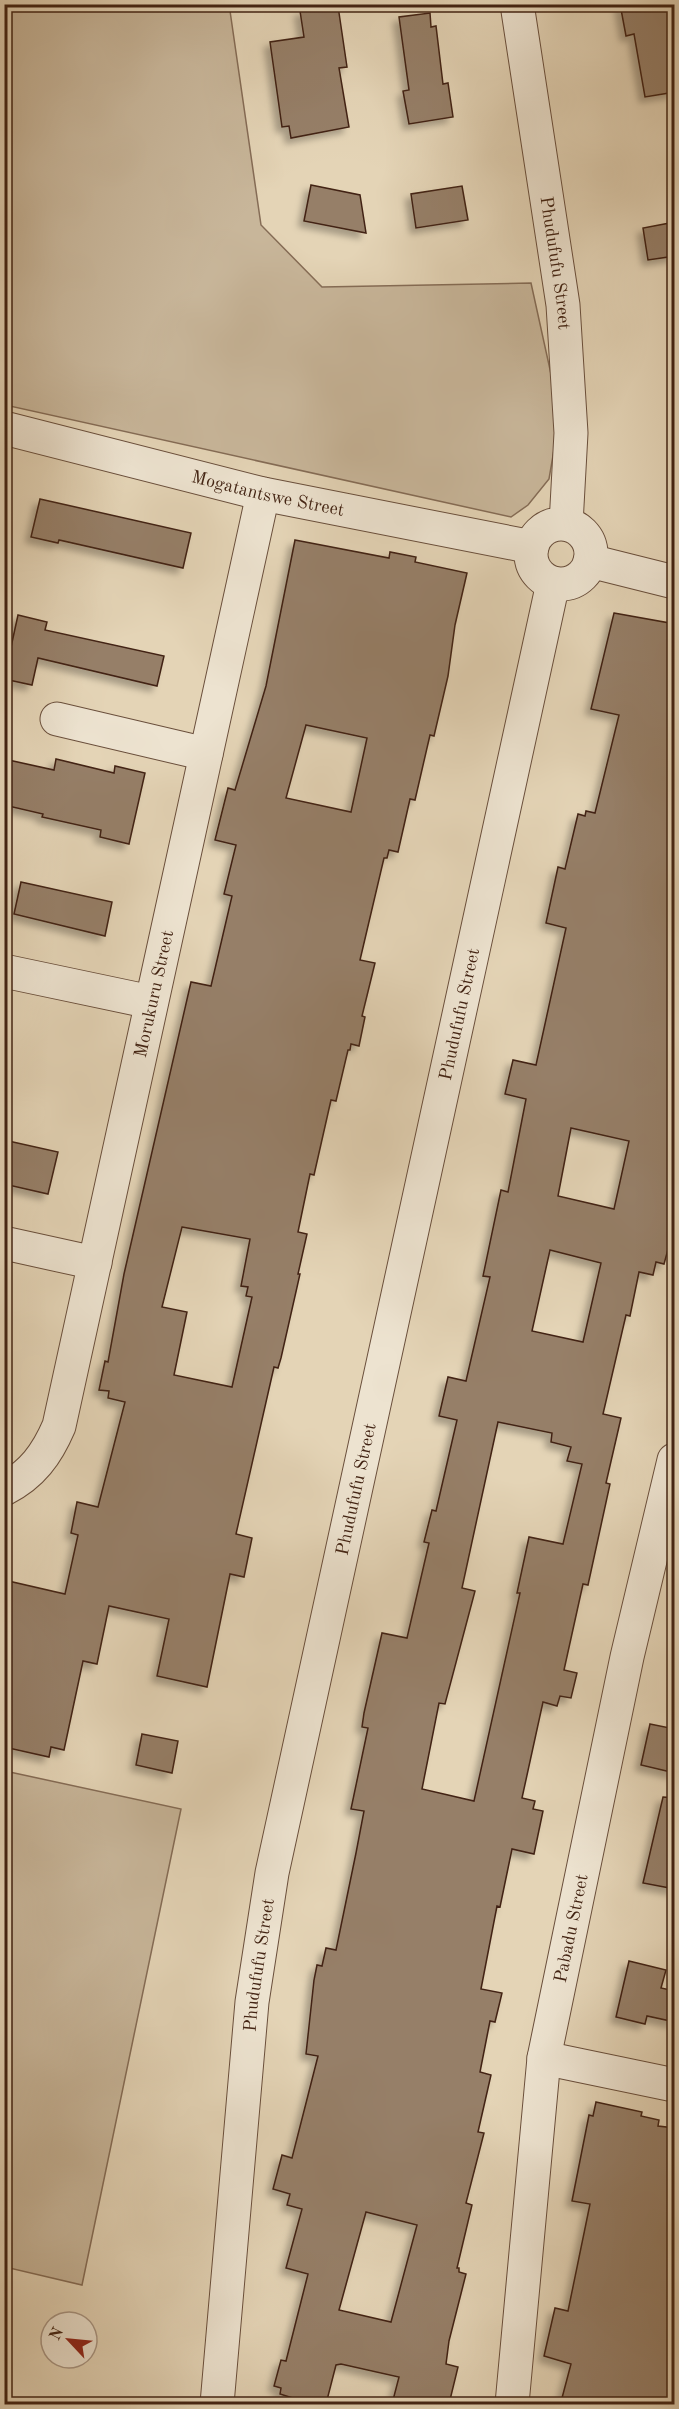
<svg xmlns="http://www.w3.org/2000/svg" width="679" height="2409" font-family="'Old Standard TT',serif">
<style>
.green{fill:#c8b69a;stroke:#856c56;stroke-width:1.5}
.building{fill:#967f68;stroke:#422313;stroke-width:1.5;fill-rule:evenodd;filter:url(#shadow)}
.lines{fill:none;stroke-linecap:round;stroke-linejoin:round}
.minor-casing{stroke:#6a4f3c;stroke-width:35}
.minor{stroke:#ede3d0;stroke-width:33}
.labels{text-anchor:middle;stroke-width:5;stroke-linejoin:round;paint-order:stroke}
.street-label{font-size:18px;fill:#422313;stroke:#ede3d0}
</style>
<defs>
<filter id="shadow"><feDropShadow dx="-5.5" dy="5.5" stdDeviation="3" flood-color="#0004"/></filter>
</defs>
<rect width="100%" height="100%" fill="#e4d4b6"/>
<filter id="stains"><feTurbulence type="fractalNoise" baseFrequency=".00333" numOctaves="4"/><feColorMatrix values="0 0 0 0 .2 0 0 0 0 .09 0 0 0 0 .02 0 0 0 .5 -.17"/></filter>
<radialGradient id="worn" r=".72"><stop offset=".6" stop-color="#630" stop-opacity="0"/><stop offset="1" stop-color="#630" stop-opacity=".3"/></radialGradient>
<!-- green -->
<g class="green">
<path d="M 229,4 L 261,225 L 322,287 L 531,283 L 560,415 L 549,479 L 528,505 L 511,517 L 5,405 L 5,5 Z"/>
<path d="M 5,1771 L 181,1809 L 82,2285 L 5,2267 Z"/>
</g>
<!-- building -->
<g class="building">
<path d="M 620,4 L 675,4 L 675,92 L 645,97 L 634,34 L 626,36 Z"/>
<path d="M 338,6 L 347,67 L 339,68 L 349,127 L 291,138 L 289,126 L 282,127 L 270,42 L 304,37 L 300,11 Z"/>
<path d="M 430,13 L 431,27 L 436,26 L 443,84 L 448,83 L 453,117 L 409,124 L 403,91 L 409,90 L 399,17 Z"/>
<path d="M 311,185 L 360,195 L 366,233 L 304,221 Z"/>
<path d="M 462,186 L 468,220 L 416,228 L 411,194 Z"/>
<path d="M 675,222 L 675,256 L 648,260 L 643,228 Z"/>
<path d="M 40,499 L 191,533 L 183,568 L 59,540 L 58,543 L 31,537 Z"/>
<path d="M 295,540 L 389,558 L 390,552 L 416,557 L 415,562 L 467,573 L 455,625 L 448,676 L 434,736 L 430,735 L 415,800 L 410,799 L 398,852 L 389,850 L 387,858 L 384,858 L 360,960 L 375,963 L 362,1016 L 365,1017 L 359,1046 L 351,1044 L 350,1050 L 348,1050 L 336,1101 L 331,1100 L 314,1175 L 310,1174 L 298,1232 L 307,1234 L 298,1274 L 300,1274 L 281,1358 L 278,1368 L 274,1367 L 236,1534 L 252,1538 L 244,1577 L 230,1574 L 207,1687 L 157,1676 L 169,1619 L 109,1606 L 97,1664 L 83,1661 L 64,1750 L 51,1747 L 49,1757 L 4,1747 L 4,1580 L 65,1594 L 78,1535 L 71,1533 L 77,1502 L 98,1507 L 125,1402 L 108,1398 L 109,1391 L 99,1390 L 105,1361 L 108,1362 L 124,1274 L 191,982 L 211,986 L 232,896 L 224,894 L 236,845 L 215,840 L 228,788 L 235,790 L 266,686 ZM 306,725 L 367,738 L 351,812 L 286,798 ZM 182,1227 L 250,1239 L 241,1286 L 248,1287 L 246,1296 L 252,1297 L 232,1387 L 174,1375 L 187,1312 L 162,1307 Z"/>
<path d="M 614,613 L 675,624 L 675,1243 L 670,1242 L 664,1264 L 656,1262 L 653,1275 L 639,1272 L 630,1316 L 626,1315 L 603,1414 L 621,1418 L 606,1483 L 610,1484 L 588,1585 L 583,1584 L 564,1670 L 577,1673 L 571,1698 L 560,1696 L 557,1706 L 543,1702 L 522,1798 L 535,1801 L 533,1809 L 543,1811 L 534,1854 L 512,1849 L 500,1907 L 497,1906 L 481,1989 L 502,1993 L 495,2022 L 490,2021 L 480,2072 L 491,2075 L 478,2132 L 484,2133 L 466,2203 L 472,2205 L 457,2268 L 459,2268 L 459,2272 L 466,2274 L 449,2341 L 446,2364 L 458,2367 L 449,2404 L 392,2404 L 399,2377 L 341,2364 L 336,2365 L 326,2404 L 295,2404 L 296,2399 L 280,2394 L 281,2388 L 274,2386 L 281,2360 L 286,2361 L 308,2274 L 286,2268 L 302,2209 L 287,2205 L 290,2194 L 273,2189 L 282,2155 L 292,2158 L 318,2056 L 306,2054 L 314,1980 L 317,1965 L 322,1966 L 326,1948 L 336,1950 L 356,1853 L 364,1811 L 351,1809 L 368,1728 L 362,1727 L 364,1713 L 382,1633 L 407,1638 L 429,1543 L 424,1542 L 432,1510 L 436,1511 L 457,1420 L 439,1416 L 448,1377 L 466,1381 L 490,1277 L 483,1276 L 501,1190 L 508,1192 L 526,1099 L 505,1094 L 513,1060 L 536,1065 L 566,928 L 546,923 L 558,867 L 565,869 L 578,814 L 585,816 L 586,811 L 595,813 L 619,715 L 591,709 ZM 571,1128 L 629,1141 L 614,1209 L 558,1196 ZM 550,1250 L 601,1263 L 583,1342 L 532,1331 ZM 498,1422 L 552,1433 L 551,1442 L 571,1447 L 567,1461 L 582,1464 L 563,1544 L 529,1537 L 517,1593 L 520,1593 L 474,1801 L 422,1789 L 439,1703 L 445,1704 L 475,1591 L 462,1588 ZM 366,2212 L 417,2225 L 391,2322 L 339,2310 Z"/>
<path d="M 18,615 L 47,622 L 45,630 L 164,656 L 157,686 L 38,658 L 32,685 L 4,679 Z"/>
<path d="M 4,759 L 54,770 L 56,759 L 114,773 L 115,766 L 145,773 L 129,844 L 100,837 L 101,830 L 42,817 L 43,814 L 4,805 Z"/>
<path d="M 21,882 L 112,902 L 105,936 L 14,914 Z"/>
<path d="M 4,1140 L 58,1152 L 48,1194 L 4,1184 Z"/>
<path d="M 650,1724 L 675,1729 L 675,1773 L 641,1765 Z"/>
<path d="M 142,1734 L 178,1741 L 172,1773 L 136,1765 Z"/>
<path d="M 663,1797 L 675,1798 L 675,1889 L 643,1883 Z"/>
<path d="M 629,1961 L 666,1970 L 661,1988 L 675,1991 L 675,2022 L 647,2016 L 645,2024 L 616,2017 Z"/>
<path d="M 596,2102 L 642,2112 L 641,2116 L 659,2120 L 658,2126 L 675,2128 L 675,2404 L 591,2404 L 562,2398 L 571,2364 L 544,2356 L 555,2308 L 568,2311 L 590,2204 L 572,2201 L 589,2115 L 593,2116 Z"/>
</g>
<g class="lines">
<!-- minor casing -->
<g class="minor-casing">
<g id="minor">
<path id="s1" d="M 517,4 L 563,305 L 571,433 L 566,524"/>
<path id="s2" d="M 4,428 L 263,494 L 532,547"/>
<circle cx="561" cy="554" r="30"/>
<path d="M 590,561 L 674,582"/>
<path d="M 57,719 L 206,754"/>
<path d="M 4,971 L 151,1002"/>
<path d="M 4,1243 L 95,1263"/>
<path id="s3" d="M 4,1489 C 32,1475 47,1454 59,1426 L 263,494"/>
<path d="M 544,2058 L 674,2085"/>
<path id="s4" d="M 217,2404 L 252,2002 L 272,1873 L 553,583"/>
<path id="s5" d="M 512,2404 L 544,2058 L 627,1657 L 674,1460"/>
</g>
</g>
<!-- minor -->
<use href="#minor" class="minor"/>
</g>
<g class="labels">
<!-- street labels -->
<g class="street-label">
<text dy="6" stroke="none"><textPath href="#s1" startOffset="262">Phudufufu Street</textPath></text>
<text dy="6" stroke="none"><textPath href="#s2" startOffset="272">Mogatantswe Street</textPath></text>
<text dy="6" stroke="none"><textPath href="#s3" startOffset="528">Morukuru Street</textPath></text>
<text dy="6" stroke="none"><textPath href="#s4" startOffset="1413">Phudufufu Street</textPath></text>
<text dy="6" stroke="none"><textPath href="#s4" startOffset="927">Phudufufu Street</textPath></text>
<text dy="6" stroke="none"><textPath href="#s5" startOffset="480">Pabadu Street</textPath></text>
<text dy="6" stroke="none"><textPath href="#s4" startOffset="441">Phudufufu Street</textPath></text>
</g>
</g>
<!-- margin -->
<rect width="679" height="2409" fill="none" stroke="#e4d4b6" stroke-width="24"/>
<rect x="6" y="6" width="667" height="2397" fill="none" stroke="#422313" stroke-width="3"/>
<rect x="12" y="12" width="655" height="2385" fill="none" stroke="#422313" stroke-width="1.5"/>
<!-- north arrow -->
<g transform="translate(69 2340) rotate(296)"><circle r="28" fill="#ede3d0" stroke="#a99684" stroke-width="1.5"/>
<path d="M0-4.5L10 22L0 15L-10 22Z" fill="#8f2418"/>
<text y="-9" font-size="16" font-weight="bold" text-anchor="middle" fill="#422313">N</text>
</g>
<rect width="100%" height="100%" filter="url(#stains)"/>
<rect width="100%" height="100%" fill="url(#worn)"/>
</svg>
